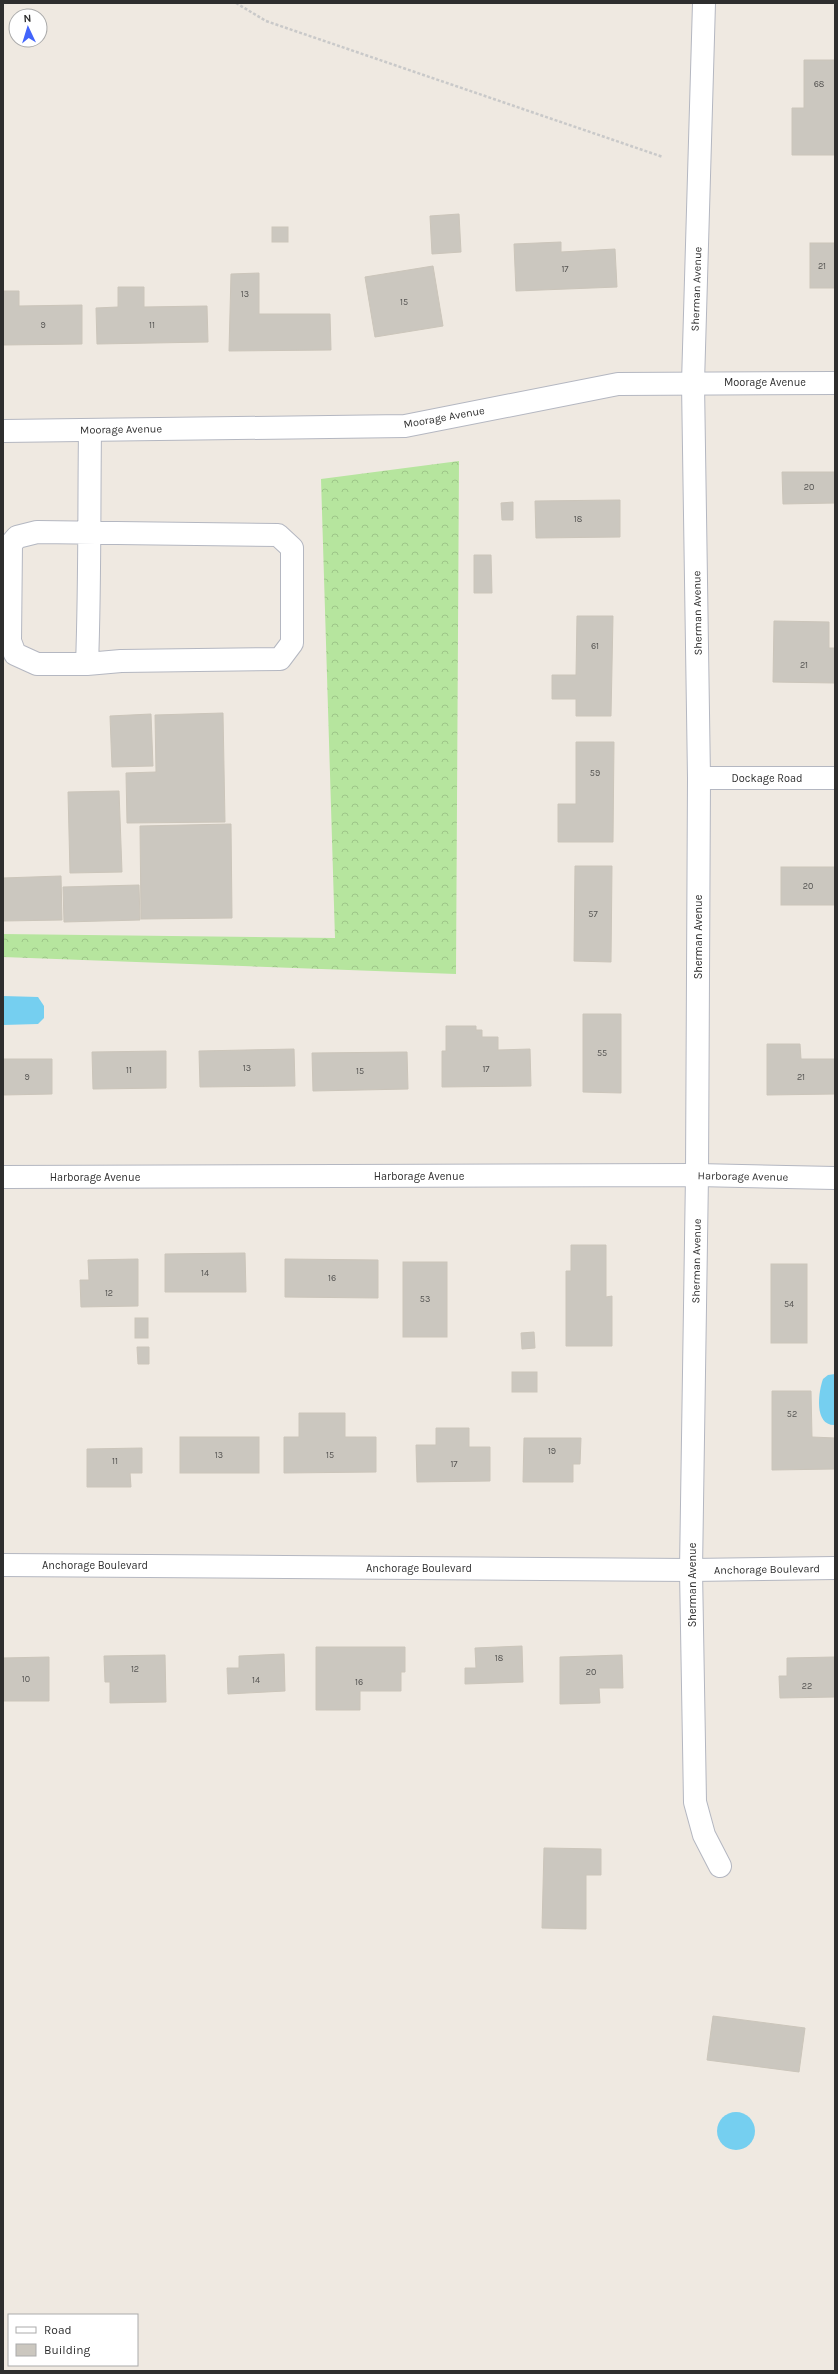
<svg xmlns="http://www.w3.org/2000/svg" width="838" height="2374" font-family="Karla,sans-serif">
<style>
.forest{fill:url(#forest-crowns)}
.water{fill:#75cff0}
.building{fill:#cbc7bf;stroke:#cbc5ba}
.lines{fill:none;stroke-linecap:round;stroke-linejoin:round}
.minor-casing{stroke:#b4b7c1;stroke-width:24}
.path{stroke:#c9c9c9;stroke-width:2.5;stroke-dasharray:3 2;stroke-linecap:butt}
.minor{stroke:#fff;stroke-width:22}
.labels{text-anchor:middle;stroke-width:3;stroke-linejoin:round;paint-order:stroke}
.number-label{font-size:9px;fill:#555452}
.street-label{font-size:11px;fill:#2e2e2e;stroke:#fff}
</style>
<defs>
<pattern id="forest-crowns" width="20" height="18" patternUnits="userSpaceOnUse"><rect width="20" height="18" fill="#b6e59e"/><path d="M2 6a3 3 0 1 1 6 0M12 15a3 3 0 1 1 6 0" fill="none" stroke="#9dc588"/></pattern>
</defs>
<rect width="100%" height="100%" fill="#efe9e1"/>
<!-- forest -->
<path class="forest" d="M 459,461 L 456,974 L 3,957 L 3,934 L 335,938 L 321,479 Z"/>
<!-- water -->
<g class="water">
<path d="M 3,996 L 38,997 L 44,1006 L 44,1018 L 38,1024 L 3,1025 Z"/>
<path d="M 835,1374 L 835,1425 C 814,1426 818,1393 823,1379 L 828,1375 Z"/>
<circle cx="736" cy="2131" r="19"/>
</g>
<!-- building -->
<g class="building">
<path d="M 804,60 L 835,60 L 835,155 L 792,155 L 792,108 L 804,108 Z"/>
<path d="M 459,214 L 461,252 L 432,254 L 430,216 Z"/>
<rect x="272" y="227" width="16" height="15"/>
<path d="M 561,242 L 561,252 L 615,249 L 617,287 L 516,291 L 514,244 Z"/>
<rect x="810" y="243" width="25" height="45"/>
<path d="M 433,266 L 443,326 L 375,337 L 365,277 Z"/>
<path d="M 259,273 L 259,314 L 330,314 L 331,350 L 229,351 L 231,274 Z"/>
<path d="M 118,287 L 144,287 L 144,307 L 207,306 L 208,342 L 97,344 L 96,308 L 118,307 Z"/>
<path d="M 3,291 L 19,291 L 19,306 L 82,305 L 82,344 L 3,345 Z"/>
<path d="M 782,472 L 835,472 L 835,503 L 783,504 Z"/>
<path d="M 620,500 L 620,537 L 536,538 L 535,501 Z"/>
<path d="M 513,502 L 513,520 L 502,520 L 501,503 Z"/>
<path d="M 474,555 L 491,555 L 492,593 L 474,593 Z"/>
<path d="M 577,616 L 613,616 L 611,716 L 576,716 L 576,699 L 552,699 L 552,675 L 576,675 Z"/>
<path d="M 774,621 L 829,622 L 829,648 L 835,648 L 835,683 L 773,682 Z"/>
<path d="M 223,713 L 225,822 L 127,823 L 126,773 L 156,772 L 155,715 Z"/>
<path d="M 151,714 L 153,766 L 112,767 L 110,716 Z"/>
<path d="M 576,742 L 614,742 L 613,842 L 558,842 L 558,804 L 576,804 Z"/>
<path d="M 119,791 L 122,872 L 70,873 L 68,792 Z"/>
<path d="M 231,824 L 232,918 L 141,919 L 140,826 Z"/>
<path d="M 575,866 L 612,866 L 611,962 L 574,961 Z"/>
<rect x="781" y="867" width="54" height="38"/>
<path d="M 61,876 L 62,920 L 3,921 L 3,878 Z"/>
<path d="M 139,885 L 140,920 L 64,922 L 63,887 Z"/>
<path d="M 583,1014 L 621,1014 L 621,1093 L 583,1092 Z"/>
<path d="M 446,1026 L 476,1026 L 476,1030 L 482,1030 L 482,1037 L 498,1037 L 498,1050 L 530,1049 L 531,1086 L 442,1087 L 442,1051 L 446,1051 Z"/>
<path d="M 767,1044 L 800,1044 L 801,1059 L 835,1059 L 835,1094 L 767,1095 Z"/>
<path d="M 294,1049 L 295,1086 L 200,1087 L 199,1051 Z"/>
<path d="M 166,1051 L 166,1088 L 93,1089 L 92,1052 Z"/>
<path d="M 407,1052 L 408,1089 L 313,1091 L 312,1053 Z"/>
<path d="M 3,1059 L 52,1059 L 52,1094 L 3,1095 Z"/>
<path d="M 571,1245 L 606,1245 L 606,1297 L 612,1296 L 612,1346 L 566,1346 L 566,1271 L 571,1271 Z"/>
<path d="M 245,1253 L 246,1292 L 165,1292 L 165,1254 Z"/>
<path d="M 138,1259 L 138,1306 L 81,1307 L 80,1280 L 89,1280 L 88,1260 Z"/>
<path d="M 285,1259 L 378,1260 L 378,1298 L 285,1297 Z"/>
<rect x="403" y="1262" width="44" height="75"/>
<rect x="771" y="1264" width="36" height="79"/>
<rect x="135" y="1318" width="13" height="20"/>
<path d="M 534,1332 L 535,1348 L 522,1349 L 521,1333 Z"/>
<path d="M 137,1347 L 149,1347 L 149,1364 L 138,1364 Z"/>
<rect x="512" y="1372" width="25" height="20"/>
<path d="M 772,1391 L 811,1391 L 812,1437 L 835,1438 L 835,1469 L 772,1470 Z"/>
<path d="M 299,1413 L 345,1413 L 345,1437 L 376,1437 L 376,1472 L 284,1473 L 284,1437 L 299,1437 Z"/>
<path d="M 436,1428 L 469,1428 L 469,1447 L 490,1447 L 490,1481 L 417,1482 L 416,1445 L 436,1445 Z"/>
<rect x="180" y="1437" width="79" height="36"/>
<path d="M 524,1438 L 581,1438 L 580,1464 L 573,1464 L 573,1482 L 523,1482 Z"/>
<path d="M 142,1448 L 142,1473 L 130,1473 L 131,1487 L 87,1487 L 87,1449 Z"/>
<path d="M 522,1646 L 523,1682 L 465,1684 L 465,1668 L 476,1668 L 475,1648 Z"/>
<path d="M 316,1647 L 405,1647 L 405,1672 L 401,1672 L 401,1691 L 360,1691 L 360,1710 L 316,1710 Z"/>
<path d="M 284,1654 L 285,1691 L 228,1694 L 227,1668 L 239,1668 L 239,1656 Z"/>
<path d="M 165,1655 L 166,1702 L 110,1703 L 110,1682 L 105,1682 L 104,1656 Z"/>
<path d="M 622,1655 L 623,1688 L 599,1688 L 600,1703 L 560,1704 L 560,1657 Z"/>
<path d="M 49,1657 L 49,1701 L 3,1701 L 3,1658 Z"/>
<path d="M 834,1657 L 835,1697 L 780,1698 L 779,1676 L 787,1676 L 787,1658 Z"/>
<path d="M 544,1848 L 601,1849 L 601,1875 L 586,1875 L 586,1929 L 542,1928 Z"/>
<path d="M 713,2016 L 805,2028 L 799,2072 L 707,2060 Z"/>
</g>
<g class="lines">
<!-- minor casing -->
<g class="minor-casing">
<g id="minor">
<path d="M 704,3 L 693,383 L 699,778 L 697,1175 L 691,1570 L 695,1802 L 704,1835 L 720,1866"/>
<path d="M 3,431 L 405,426 L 618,384 L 835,383"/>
<path d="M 87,664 L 37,664 L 15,654 L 10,641 L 11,544 L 17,537 L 37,532 L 278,535 L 292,548 L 292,643 L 280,659 L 121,661 L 87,664 C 90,586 89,508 90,430"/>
<path d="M 699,778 L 835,778"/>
<path d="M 3,1177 L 697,1175 L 835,1178"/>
<path d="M 3,1565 L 691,1570 L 835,1568"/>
</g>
</g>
<!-- path -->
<path class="path" d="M 236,3 L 266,21 L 663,157"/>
<!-- minor -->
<use href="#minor" class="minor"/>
</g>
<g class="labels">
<!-- number labels -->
<g class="number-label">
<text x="819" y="87">68</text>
<text x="822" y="269">21</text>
<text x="565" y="272">17</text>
<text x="245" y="297">13</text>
<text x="404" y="305">15</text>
<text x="43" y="328">9</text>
<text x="152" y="328">11</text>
<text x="809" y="490">20</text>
<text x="578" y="522">18</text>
<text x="595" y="649">61</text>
<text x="804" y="668">21</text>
<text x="595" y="776">59</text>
<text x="808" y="889">20</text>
<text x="593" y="917">57</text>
<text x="602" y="1056">55</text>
<text x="247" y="1071">13</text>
<text x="486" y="1072">17</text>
<text x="129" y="1073">11</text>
<text x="360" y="1074">15</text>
<text x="27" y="1080">9</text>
<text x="801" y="1080">21</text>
<text x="205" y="1276">14</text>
<text x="332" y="1281">16</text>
<text x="109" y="1296">12</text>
<text x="425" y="1302">53</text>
<text x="789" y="1307">54</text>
<text x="792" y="1417">52</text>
<text x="552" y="1454">19</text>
<text x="219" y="1458">13</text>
<text x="330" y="1458">15</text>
<text x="115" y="1464">11</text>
<text x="454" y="1467">17</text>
<text x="499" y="1661">18</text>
<text x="135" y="1672">12</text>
<text x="591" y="1675">20</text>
<text x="26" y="1682">10</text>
<text x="256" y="1683">14</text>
<text x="359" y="1685">16</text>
<text x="807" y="1689">22</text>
</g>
<!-- street labels -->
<g class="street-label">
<text transform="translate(696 289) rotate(-88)" y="4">Sherman Avenue</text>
<text x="765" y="386">Moorage Avenue</text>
<text transform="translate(444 417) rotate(-10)" y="4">Moorage Avenue</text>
<text transform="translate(121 429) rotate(-1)" y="4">Moorage Avenue</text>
<text transform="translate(697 613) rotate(-91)" y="4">Sherman Avenue</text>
<text x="767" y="782">Dockage Road</text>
<text transform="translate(698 937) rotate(-90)" y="4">Sherman Avenue</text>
<text x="419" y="1180">Harborage Avenue</text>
<text transform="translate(743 1176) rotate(1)" y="4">Harborage Avenue</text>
<text x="95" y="1181">Harborage Avenue</text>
<text transform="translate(696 1261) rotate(-89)" y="4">Sherman Avenue</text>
<text x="95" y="1569">Anchorage Boulevard</text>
<text x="419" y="1572">Anchorage Boulevard</text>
<text transform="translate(767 1569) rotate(-1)" y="4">Anchorage Boulevard</text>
<text transform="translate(692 1585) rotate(-90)" y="4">Sherman Avenue</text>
</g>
</g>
<!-- border -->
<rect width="838" height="2374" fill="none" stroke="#2e2e2e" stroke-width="8"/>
<!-- legend -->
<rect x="8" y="2314" width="130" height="52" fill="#ffffff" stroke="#ababab"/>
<rect x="16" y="2327" width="20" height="6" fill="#ffffff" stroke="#ababab"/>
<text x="44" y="2334" font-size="12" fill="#2e2e2e">Road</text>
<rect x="16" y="2344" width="20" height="12" fill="#cbc7bf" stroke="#ababab"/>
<text x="44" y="2354" font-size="12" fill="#2e2e2e">Building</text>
<!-- north arrow -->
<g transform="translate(28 28) rotate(356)"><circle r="19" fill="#ffffff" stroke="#ababab"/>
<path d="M0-3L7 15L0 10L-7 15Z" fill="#4264fb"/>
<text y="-6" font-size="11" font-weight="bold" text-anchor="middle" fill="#2e2e2e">N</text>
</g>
</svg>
